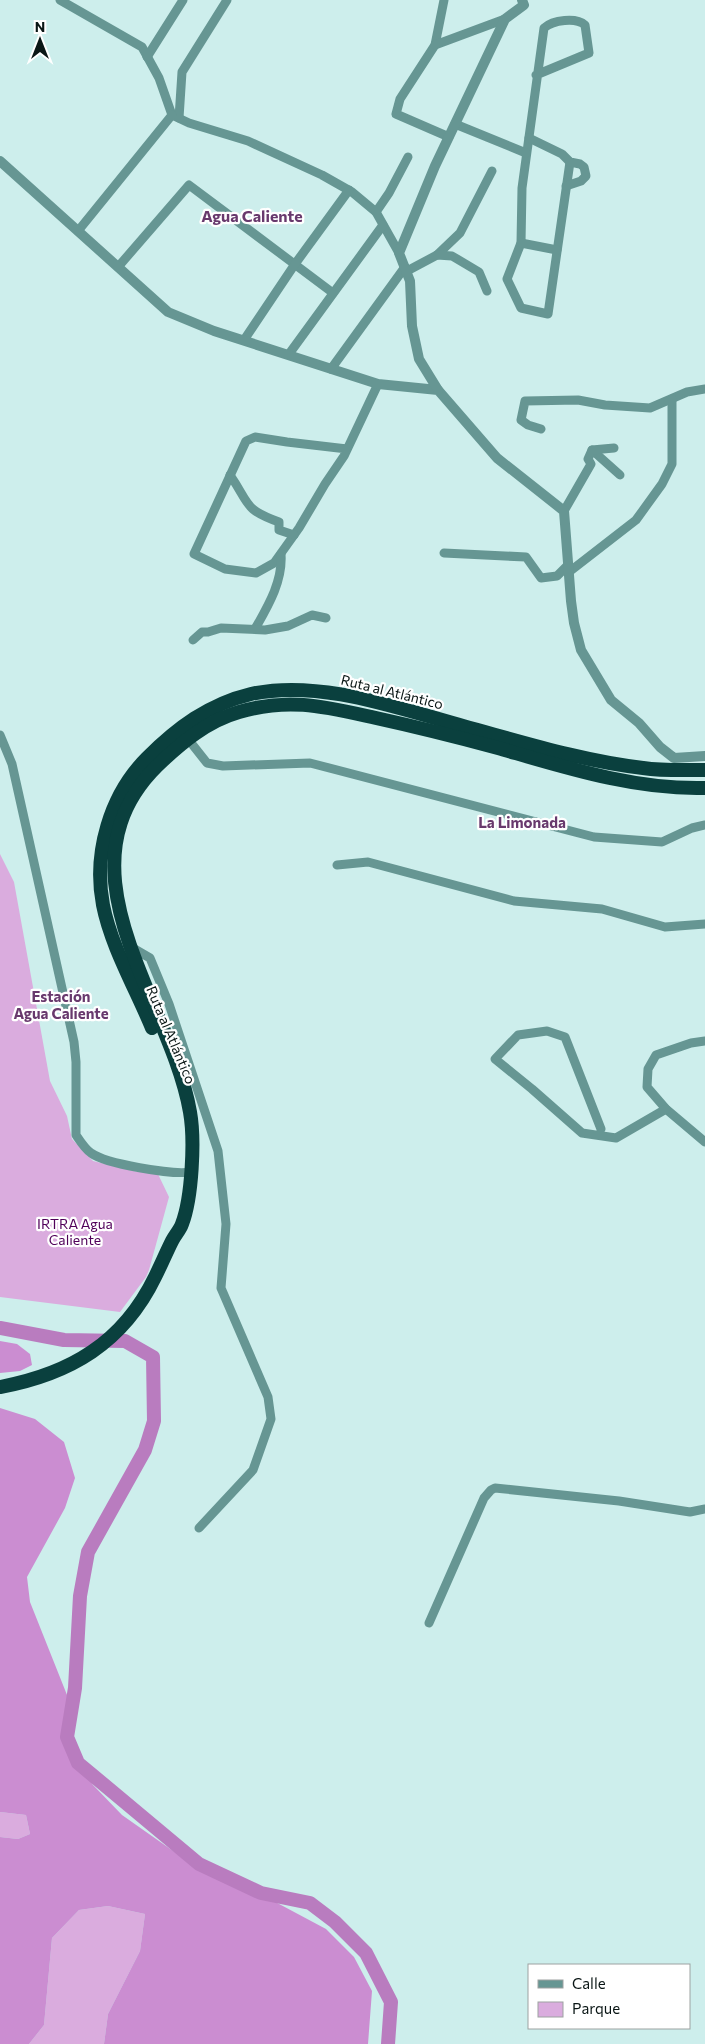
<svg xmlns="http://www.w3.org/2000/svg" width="705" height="2044" font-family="Commissioner,sans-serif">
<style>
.green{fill:#daacde}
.forest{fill:#cb8dd1}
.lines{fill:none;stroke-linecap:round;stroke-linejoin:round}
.river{stroke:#b97cbf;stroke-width:14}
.minor{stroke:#669693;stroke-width:9}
.tertiary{stroke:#669693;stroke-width:10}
.trunk{stroke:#0a403e;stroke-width:14}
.labels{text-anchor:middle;stroke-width:4.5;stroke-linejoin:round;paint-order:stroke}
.street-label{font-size:14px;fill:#0a1615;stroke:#fff}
.park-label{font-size:14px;fill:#500059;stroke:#fff}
.neighbourhood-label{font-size:15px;font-weight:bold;fill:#68396d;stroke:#fff}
.quarter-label{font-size:16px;font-weight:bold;fill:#68396d;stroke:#fff}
</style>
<rect width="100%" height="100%" fill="#cdeeec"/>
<!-- green -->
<g class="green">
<path d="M 0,854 L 14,882 L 50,1081 L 67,1116 L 72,1139 L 93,1161 L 138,1172 L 157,1172 L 169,1197 L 149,1270 L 146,1277 L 120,1312 L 0,1297 Z"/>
<path d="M 0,1812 L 26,1815 L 30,1834 L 18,1839 L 0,1837 Z"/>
<path d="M 108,1906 L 145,1914 L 140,1951 L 108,2014 L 104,2044 L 29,2044 L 44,2025 L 52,1938 L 79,1910 Z"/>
</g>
<!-- forest -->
<g class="forest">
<path d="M 0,1341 L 17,1344 L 30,1354 L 32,1365 L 20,1371 L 0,1373 Z"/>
<path d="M 0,1408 L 35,1419 L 64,1442 L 75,1478 L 65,1508 L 27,1577 L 30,1602 L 69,1700 L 69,1727 L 77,1761 L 93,1785 L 122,1815 L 203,1872 L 235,1887 L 266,1897 L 326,1929 L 354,1957 L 372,1991 L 368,2044 L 104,2044 L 108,2014 L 140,1951 L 145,1914 L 108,1906 L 79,1910 L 52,1938 L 44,2025 L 29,2044 L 0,2044 L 0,1837 L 18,1839 L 30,1834 L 26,1815 L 0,1812 Z"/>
</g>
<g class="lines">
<!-- river -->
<path class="river" d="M 0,1328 L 64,1340 L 125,1341 L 153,1357 L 154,1421 L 145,1450 L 88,1552 L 80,1596 L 75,1688 L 67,1737 L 78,1763 L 199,1864 L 261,1893 L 310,1903 L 335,1922 L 366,1953 L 391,2002 L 388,2044"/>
<!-- minor -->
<g class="minor">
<path d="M 60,0 L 142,47 L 159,78 L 172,115 L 189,123 L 248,141 L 322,175 L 352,192 L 376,212 L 399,253"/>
<path d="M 444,0 L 435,45 L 400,99 L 396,114 L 449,137"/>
<path d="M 435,45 L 505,19"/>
<path d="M 147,57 L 183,0"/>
<path d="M 536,75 L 589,53 L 585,25 C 576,17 553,20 544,28 L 522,188 L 521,243 L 507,279 L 521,308 L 548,314 L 570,162"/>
<path d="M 179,118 L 182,72 L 227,0"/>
<path d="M 455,124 L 526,153"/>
<path d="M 529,138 L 562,154 L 570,162 L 580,164 L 584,167 L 586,176 L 581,181 L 566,186"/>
<path d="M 376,212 L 389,193 L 408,157"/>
<path d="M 78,231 L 172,115"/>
<path d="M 521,243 L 557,250"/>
<path d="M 437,255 L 460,233 L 492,171"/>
<path d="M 118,267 L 189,185 L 333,293"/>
<path d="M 407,271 L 437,255 L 452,256 L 479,272 L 487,291"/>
<path d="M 244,340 L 295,264 L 349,190"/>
<path d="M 289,354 L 383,225"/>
<path d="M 331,369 L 405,267"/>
<path d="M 541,429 L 528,425 L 521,420 L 525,401 L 578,400 L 605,405 L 650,408 L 687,392 L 705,389"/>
<path d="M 347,449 L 287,442 L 255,437 L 246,441 L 194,554 L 225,569 L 256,573 L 274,563 L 299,528 L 325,484 L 344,456 L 378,384"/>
<path d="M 592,450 L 620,475"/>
<path d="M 230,475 C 250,504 243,509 279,522 L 279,530 L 294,535"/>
<path d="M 564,511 L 591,464 L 588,459 L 592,450 L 614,448"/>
<path d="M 444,553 L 526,557 L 541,578 L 557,576 L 568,565"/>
<path d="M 569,572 L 636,520 L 662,484 L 672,464 L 672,399"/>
<path d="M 255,629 C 268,606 283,581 281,554"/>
<path d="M 193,640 L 202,632 L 208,632 L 221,628 L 265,630 L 288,626 L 312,615 L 326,618"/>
<path d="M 0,735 L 12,764 L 74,1042 L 76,1062 L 76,1135 C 80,1141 85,1149 91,1153 C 106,1164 172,1175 191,1172"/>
<path d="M 188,739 L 207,763 L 223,766 L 310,763 L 594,837 L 662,842 L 692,828 L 705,825"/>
<path d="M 337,865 L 368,862 L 514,901 L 602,909 L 665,927 L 705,924"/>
<path d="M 131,947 L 150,958 L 169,1004 L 218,1151 L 226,1224 L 221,1288 L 268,1397 L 271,1419 L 253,1470 L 199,1528"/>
<path d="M 705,1041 L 691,1043 L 656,1055 L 648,1069 L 647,1087 L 666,1109 L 705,1142"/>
<path d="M 601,1129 L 565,1037 L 547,1031 L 518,1035 L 495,1059 L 532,1089 L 582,1133 L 616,1138 L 666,1109"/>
<path d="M 429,1623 L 484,1498 L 491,1490 L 495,1488 L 619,1501 L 690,1512 L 705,1509"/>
</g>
<!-- tertiary -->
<g class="tertiary">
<path d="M 0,161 L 168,312 L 214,331 L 378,384 L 438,390 L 497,458 L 564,511 L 571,601 L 574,623 L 581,650 L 611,700 L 639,723 L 660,747 L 674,758 L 705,756"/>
<path d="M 438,390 L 419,359 L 412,326 L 410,281 L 399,253 L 435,166 L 505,19 L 524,5 L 522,0"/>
</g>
<!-- trunk -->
<g class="trunk">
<path d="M 152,1028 C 136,989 111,946 103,905 C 93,853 110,795 147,758 C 177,728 209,704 251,694 C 319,679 397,708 463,726 C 522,742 582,761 643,768 C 663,771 685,770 705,770"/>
<path d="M 0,1387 C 70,1374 123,1343 155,1277 C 161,1265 166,1253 172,1241 C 175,1235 180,1230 182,1224 C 192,1198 195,1140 190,1112 C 171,1001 52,870 157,766 C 181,743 207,721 239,712 C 290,697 326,707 376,718 C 417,727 457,737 498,748 C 564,767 635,790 705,788"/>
</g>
</g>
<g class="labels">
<!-- street labels -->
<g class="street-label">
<text transform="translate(392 692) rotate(14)" y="5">Ruta al Atlántico</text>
<text transform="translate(171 1035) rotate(67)" y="5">Ruta al Atlántico</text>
</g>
<!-- park labels -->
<g class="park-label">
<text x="75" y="1229">IRTRA Agua<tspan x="75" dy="16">Caliente</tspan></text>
</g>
<!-- neighbourhood labels -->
<g class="neighbourhood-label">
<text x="522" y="828">La Limonada</text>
<text x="61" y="1002">Estación<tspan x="61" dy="17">Agua Caliente</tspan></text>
</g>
<!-- quarter labels -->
<g class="quarter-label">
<text x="252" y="222">Agua Caliente</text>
</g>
</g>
<!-- legend -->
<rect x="528" y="1964" width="162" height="65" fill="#ffffff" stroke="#9da2a1"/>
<rect x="538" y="1980" width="25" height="8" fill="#669693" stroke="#9da2a1"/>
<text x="572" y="1989" font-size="15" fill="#0a1615">Calle</text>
<rect x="538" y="2002" width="25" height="15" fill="#daacde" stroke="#9da2a1"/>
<text x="572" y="2014" font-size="15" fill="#0a1615">Parque</text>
<!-- north arrow -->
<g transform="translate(40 40)" stroke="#ffffff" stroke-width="4" paint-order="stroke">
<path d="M0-4L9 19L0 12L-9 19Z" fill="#0a1615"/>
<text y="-8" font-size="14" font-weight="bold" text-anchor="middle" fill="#0a1615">N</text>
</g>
</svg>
